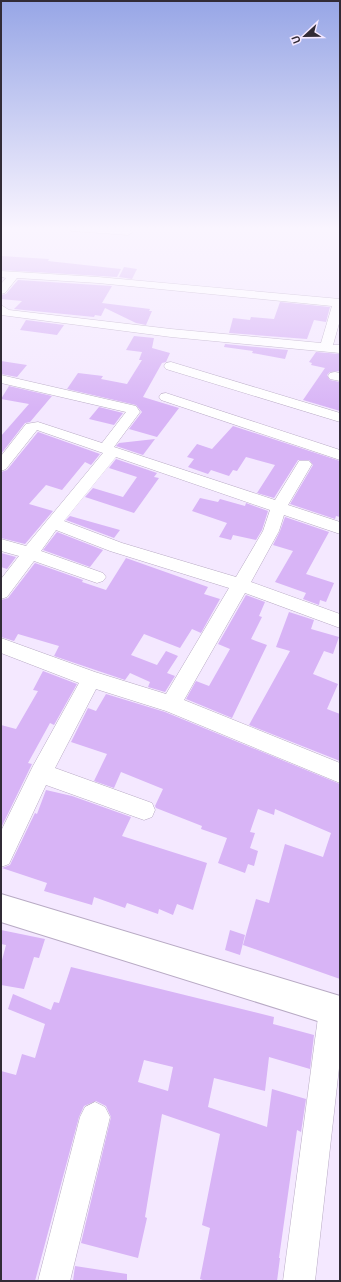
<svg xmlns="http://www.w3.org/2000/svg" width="341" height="1282" font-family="Ubuntu,sans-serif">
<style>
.building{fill:#d8b4f6;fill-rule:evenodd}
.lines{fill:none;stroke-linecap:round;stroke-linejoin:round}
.minor-casing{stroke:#b8aac4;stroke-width:1}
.highway-casing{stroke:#b8aac4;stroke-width:2}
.minor{fill:#fff;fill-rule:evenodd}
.highway{fill:#fff;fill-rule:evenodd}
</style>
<rect width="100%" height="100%" fill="#f4e8ff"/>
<!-- building -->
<g class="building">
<path d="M 1,256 L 49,259 L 48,261 L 121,269 L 117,277 L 1,270 Z"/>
<path d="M 124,267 L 137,269 L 132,279 L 119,277 Z"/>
<path d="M 18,280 L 112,286 L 102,303 L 150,309 L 149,311 L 152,311 L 146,325 L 136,323 L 105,308 L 101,316 L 95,315 L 94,317 L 14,309 L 22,301 L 1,299 L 1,295 L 6,294 Z"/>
<path d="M 280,302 L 330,307 L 326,322 L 314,320 L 307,339 L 229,333 L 233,318 L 250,320 L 251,317 L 274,319 Z"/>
<path d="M 26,320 L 64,325 L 57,335 L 20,330 Z"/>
<path d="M 134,336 L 154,338 L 152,348 L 170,353 L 166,362 L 162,363 L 143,397 L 179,408 L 157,437 L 129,429 L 142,412 L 136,405 L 67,389 L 78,373 L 103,376 L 101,379 L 127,384 L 142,360 L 139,360 L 142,352 L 126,350 Z"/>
<path d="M 225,344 L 288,350 L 285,359 L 252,353 L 253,351 L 224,347 Z"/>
<path d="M 316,352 L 340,354 L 340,371 L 330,372 L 327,375 L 330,380 L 340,382 L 340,411 L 303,400 L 325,368 L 311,365 L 312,363 L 309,362 Z"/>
<path d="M 1,361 L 27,365 L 17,377 L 1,374 Z"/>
<path d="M 9,386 L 52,396 L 30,422 L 25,423 L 1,454 L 1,436 L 29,404 L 1,399 Z"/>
<path d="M 99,407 L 123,413 L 114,425 L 89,419 Z"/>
<path d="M 233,426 L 340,461 L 340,517 L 336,516 L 335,519 L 290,504 L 313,465 L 309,460 L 298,460 L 274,498 L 257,493 L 275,465 L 246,457 L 237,471 L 233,470 L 229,476 L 211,470 L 208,474 L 188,467 L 194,459 L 187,457 L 197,444 L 212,449 Z"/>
<path d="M 38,432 L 100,454 L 91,465 L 85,462 L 62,490 L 46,485 L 29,504 L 53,511 L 25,544 L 1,538 L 1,472 L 7,470 Z"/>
<path d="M 155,439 L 143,455 L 116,446 L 119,443 Z"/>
<path d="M 116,459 L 157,473 L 154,477 L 159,478 L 134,513 L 85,497 L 93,488 L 123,497 L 137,477 L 109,468 Z"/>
<path d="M 200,498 L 218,502 L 220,499 L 245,506 L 246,503 L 268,511 L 262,530 L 256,540 L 233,535 L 231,540 L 219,537 L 227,523 L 192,511 Z"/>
<path d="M 70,516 L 120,530 L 114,538 L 66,520 Z"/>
<path d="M 285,517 L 329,532 L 306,574 L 334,583 L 326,602 L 320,600 L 319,605 L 303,599 L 306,593 L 275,582 L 293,551 L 273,545 L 280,531 Z"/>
<path d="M 57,532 L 103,550 L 90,567 L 43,550 Z"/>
<path d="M 1,553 L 16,557 L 7,569 L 1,567 Z"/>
<path d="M 126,558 L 208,587 L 204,594 L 220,599 L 201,633 L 192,629 L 180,648 L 144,634 L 131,655 L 157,665 L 166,651 L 178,656 L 167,673 L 175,676 L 165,692 L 148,687 L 150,682 L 130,673 L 125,680 L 54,656 L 59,646 L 18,634 L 14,641 L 1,637 L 1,600 L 8,598 L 35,563 L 83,580 L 82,582 L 106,590 Z"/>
<path d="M 246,595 L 265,602 L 259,616 L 262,617 L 251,639 L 267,645 L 232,718 L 186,699 L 196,681 L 209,686 L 230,649 L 218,644 Z"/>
<path d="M 289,612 L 314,620 L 311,629 L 339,637 L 333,654 L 324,651 L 313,674 L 338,684 L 327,709 L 340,714 L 340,761 L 249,725 L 290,651 L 276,647 Z"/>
<path d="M 43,671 L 77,684 L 54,725 L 50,723 L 28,763 L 32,764 L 1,828 L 1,725 L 16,729 L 38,691 L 33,690 Z"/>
<path d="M 106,694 L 165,712 L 340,784 L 340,979 L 243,945 L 256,899 L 269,903 L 285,844 L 323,857 L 331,833 L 275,809 L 274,815 L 258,809 L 250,832 L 255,833 L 250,848 L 258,851 L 254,866 L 248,864 L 245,873 L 218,863 L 227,838 L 201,829 L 202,826 L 156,808 L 155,806 L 163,789 L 121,772 L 114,788 L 94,781 L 107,754 L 71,742 L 88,708 L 96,711 Z"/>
<path d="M 46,790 L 72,796 L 131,817 L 122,836 L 207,863 L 193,910 L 177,904 L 173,915 L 159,909 L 158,914 L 127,903 L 125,908 L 94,897 L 92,905 L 44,891 L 47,883 L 2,868 L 10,865 L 35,813 L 37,814 Z"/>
<path d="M 1,930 L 45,939 L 39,958 L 34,957 L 24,989 L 1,985 L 1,964 L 6,945 L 1,944 Z"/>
<path d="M 230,930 L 245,935 L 240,955 L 225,950 Z"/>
<path d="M 71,967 L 274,1017 L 273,1024 L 314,1035 L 310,1069 L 269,1057 L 265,1091 L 214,1078 L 208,1107 L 267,1127 L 272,1089 L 306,1099 L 301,1132 L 297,1130 L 279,1258 L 280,1258 L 277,1281 L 206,1281 L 200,1279 L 210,1228 L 202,1225 L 220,1134 L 162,1114 L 145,1217 L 147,1218 L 138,1258 L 81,1243 L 111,1117 L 106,1106 L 96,1101 L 84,1106 L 79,1117 L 35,1281 L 1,1281 L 1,1071 L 16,1075 L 22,1054 L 35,1058 L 45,1024 L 8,1009 L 13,994 L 51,1010 L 54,1002 L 59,1003 ZM 144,1060 L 173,1067 L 168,1091 L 138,1082 Z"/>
<path d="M 75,1266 L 127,1274 L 127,1281 L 73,1281 Z"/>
</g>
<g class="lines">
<!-- minor casing -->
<g class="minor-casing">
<g id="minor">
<path d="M 67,228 C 79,228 127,225 133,232 L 128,235 L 72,231 Z"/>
<path d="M 1,271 L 98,277 L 340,299 L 340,320 L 333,345 L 340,345 L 340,353 L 171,337 L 1,315 L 1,305 L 9,310 L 171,329 L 321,343 L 332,306 L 98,283 L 17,278 L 5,293 L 1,294 L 1,284 L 6,278 L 1,277 Z"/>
<path d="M 171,362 L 340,413 L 340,422 L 166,369 L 164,366 L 166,363 Z"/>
<path d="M 335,372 L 340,373 L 340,381 L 330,379 L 328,376 L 330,373 Z"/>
<path d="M 1,375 L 136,406 L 140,412 L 114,447 L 275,500 L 299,461 L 309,461 L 312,464 L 288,505 L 340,522 L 340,534 L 284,515 L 279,531 L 251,582 L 340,614 L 340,628 L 245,593 L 184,700 L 340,763 L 340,783 L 166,711 L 96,689 L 55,768 L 152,803 L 155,810 L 152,817 L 144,820 L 46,785 L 9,864 L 1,867 L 1,831 L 33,766 L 79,683 L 1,653 L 1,638 L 95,672 L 166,694 L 229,588 L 110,551 L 56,530 L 41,551 L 103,573 L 106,577 L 103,581 L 97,583 L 34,561 L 7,597 L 1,599 L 1,579 L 19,556 L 1,551 L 1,539 L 26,546 L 103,453 L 37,430 L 6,469 L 1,471 L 1,456 L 26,424 L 38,422 L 102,443 L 126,412 L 1,383 ZM 116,457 L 270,510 L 263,531 L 236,577 L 122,543 L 64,521 Z"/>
<path d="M 166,393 L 340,450 L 340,460 L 161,400 L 159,397 L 161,394 Z"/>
<path d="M 332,997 L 340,1000 L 340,1059 L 315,1281 L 283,1281 L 319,1010 L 322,1000 Z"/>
<path d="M 95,1102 L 105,1107 L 110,1117 L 70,1281 L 38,1281 L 80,1117 L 85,1107 Z"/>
</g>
</g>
<!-- highway casing -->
<g class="highway-casing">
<path id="highway" d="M 1,894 L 340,996 L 340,1028 L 1,922 Z"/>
</g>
<!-- minor -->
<use href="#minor" class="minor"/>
<!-- highway -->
<use href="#highway" class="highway"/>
</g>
<!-- sky -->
<linearGradient id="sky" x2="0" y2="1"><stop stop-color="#97a6e6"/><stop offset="0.56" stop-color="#faf5ff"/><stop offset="1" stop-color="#faf5ff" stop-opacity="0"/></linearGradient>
<rect width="341" height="408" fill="url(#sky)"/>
<!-- border -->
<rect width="341" height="1282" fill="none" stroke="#312b36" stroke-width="4"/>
<!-- north arrow -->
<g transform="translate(305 36) rotate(248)" stroke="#f4e8ff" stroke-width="3" paint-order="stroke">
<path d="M0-3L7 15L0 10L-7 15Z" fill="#312b36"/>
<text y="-6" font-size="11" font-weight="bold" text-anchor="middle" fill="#312b36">U</text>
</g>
</svg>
